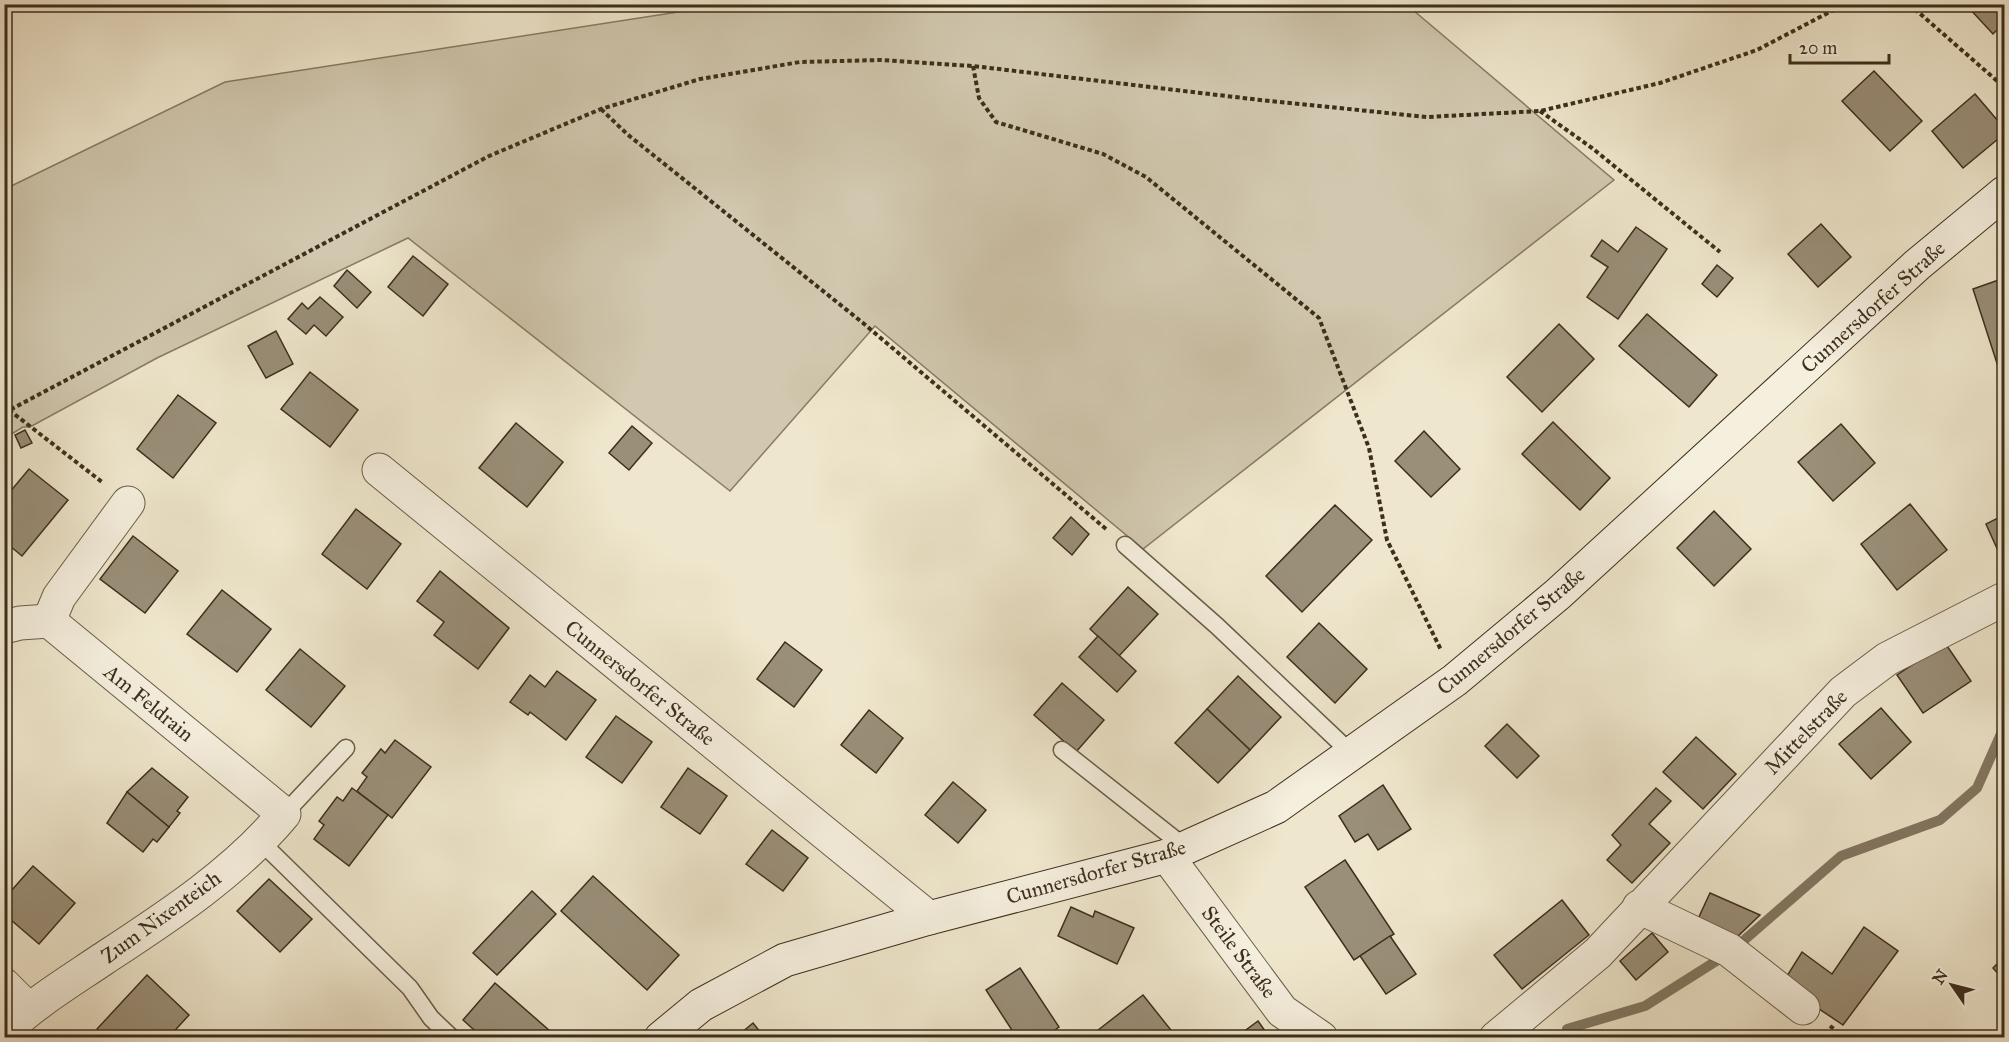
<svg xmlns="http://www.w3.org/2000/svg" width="2009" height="1042" font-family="'IM FELL Great Primer',serif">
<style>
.green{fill:#d1c8af;stroke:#877c66;stroke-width:1.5}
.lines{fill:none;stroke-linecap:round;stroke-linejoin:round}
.stream{stroke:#837863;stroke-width:10}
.building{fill:#9a8f79;stroke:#3d2f1d;stroke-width:1.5}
.lane-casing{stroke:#6a5d49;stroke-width:19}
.street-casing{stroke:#6a5d49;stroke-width:35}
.secondary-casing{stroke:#3d2f1d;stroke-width:35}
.path{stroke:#3d2f1d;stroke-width:4;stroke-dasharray:4.5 3;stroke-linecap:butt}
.lane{stroke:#f5efde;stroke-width:16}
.street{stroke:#f5efde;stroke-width:33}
.secondary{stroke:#f5efde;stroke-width:33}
.labels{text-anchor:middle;stroke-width:4.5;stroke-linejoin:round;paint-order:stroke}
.street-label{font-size:21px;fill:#3d2f1d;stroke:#f5efde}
</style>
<rect width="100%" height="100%" fill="#efe7cd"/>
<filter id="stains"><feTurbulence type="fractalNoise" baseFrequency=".00333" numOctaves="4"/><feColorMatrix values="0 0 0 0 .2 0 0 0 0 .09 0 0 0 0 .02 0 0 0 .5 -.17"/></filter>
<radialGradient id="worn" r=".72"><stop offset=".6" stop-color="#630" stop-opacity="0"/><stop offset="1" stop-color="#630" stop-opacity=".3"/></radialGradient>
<!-- green -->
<path class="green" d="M 730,4 L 1407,5 L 1614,180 L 1143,549 L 875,326 L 730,491 L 408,238 L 157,358 L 30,427 L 23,427 L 5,438 L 5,189 L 225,82 Z"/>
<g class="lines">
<!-- stream -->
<g class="stream">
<path d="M 1742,942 L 1841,856 L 1940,820 L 1977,788 L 2004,727"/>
<path d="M 1567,1029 L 1645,1006 L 1721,958"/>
</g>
</g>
<!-- building -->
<g class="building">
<path d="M 1970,4 L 2004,4 L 2004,23 L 1993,34 L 1968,7 Z"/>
<path d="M 1874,71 L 1922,121 L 1890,151 L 1842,101 Z"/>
<path d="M 1975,94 L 2004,128 L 2004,134 L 1963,168 L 1932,131 Z"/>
<path d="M 1821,224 L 1851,257 L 1818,287 L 1788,254 Z"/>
<path d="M 1636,227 L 1667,249 L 1618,319 L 1587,297 L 1608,267 L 1591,256 L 1602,240 L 1618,252 Z"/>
<path d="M 413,256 L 448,284 L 423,316 L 388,287 Z"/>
<path d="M 1717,265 L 1733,278 L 1717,297 L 1702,284 Z"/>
<path d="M 347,270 L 371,292 L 357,308 L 334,286 Z"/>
<path d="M 2004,278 L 2004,385 L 1973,289 Z"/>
<path d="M 320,297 L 343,317 L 326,336 L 314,325 L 306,334 L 288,319 L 302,303 L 308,309 Z"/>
<path d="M 1647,314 L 1717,375 L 1689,407 L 1619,346 Z"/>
<path d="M 1559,324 L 1594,359 L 1542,412 L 1507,377 Z"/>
<path d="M 276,331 L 293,364 L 266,378 L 248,346 Z"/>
<path d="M 310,372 L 358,410 L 330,447 L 281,409 Z"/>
<path d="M 178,395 L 216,423 L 173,478 L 137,449 Z"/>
<path d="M 1553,422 L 1610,478 L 1580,510 L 1522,454 Z"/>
<path d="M 516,423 L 563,462 L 527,507 L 479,468 Z"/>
<path d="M 1841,424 L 1875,463 L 1833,501 L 1798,462 Z"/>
<path d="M 632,426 L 652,443 L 629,470 L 609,453 Z"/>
<path d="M 25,430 L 32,443 L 21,448 L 15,435 Z"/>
<path d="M 1424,431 L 1460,469 L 1431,497 L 1395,461 Z"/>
<path d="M 29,469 L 68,500 L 22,556 L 4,541 L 4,499 Z"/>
<path d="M 1910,504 L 1947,550 L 1897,590 L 1861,544 Z"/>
<path d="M 1335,505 L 1372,540 L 1302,612 L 1266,576 Z"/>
<path d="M 356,509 L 401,544 L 367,589 L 322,554 Z"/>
<path d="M 1714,511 L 1751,549 L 1714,586 L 1677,548 Z"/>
<path d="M 2004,515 L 2004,564 L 1986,524 Z"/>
<path d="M 1071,517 L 1089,534 L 1072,555 L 1053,538 Z"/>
<path d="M 133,536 L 178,571 L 145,613 L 100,579 Z"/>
<path d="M 440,571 L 509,628 L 478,669 L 434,635 L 444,622 L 417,601 Z"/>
<path d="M 1128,587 L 1158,614 L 1119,656 L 1090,629 Z"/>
<path d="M 222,590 L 271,629 L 237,672 L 187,634 Z"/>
<path d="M 1319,623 L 1367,669 L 1335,703 L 1287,657 Z"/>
<path d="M 1098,636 L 1136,671 L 1117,692 L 1079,657 Z"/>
<path d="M 785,642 L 822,670 L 794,707 L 757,679 Z"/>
<path d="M 1945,643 L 1971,681 L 1923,713 L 1897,675 Z"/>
<path d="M 300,649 L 345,686 L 311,727 L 266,690 Z"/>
<path d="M 557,671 L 596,700 L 566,740 L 530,712 L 528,715 L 510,702 L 530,675 L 545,687 Z"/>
<path d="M 1238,676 L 1281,717 L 1250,750 L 1207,709 Z"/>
<path d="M 1062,683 L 1104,720 L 1076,752 L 1034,715 Z"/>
<path d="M 1881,708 L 1911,742 L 1871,779 L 1839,744 Z"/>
<path d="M 1207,709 L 1250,750 L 1218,783 L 1175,743 Z"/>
<path d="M 869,710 L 903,738 L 876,773 L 841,745 Z"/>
<path d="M 616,716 L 652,742 L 622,783 L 586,757 Z"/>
<path d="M 1507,724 L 1539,756 L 1517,778 L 1485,746 Z"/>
<path d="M 1696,737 L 1736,774 L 1703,809 L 1663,772 Z"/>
<path d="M 395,740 L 431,767 L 392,818 L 357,791 L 367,777 L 362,773 L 381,749 L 385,753 Z"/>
<path d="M 152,768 L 188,797 L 177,811 L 180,813 L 169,827 L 127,792 Z"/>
<path d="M 688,768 L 727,796 L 700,834 L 661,807 Z"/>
<path d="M 953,782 L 986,810 L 958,843 L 925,815 Z"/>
<path d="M 1383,785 L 1411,829 L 1378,850 L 1368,834 L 1355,842 L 1339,816 Z"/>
<path d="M 352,788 L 388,815 L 349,866 L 314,839 L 324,825 L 319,821 L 337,797 L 343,801 Z"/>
<path d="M 1656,788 L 1671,801 L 1649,824 L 1670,843 L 1632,883 L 1607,860 L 1621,845 L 1612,835 Z"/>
<path d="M 127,792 L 169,827 L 157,842 L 153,839 L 143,852 L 107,823 Z"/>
<path d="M 772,830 L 808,858 L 783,891 L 746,864 Z"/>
<path d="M 1345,860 L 1394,934 L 1354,960 L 1305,887 Z"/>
<path d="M 33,866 L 75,903 L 39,944 L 4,914 L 4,899 Z"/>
<path d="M 593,876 L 679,955 L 647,990 L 561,911 Z"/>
<path d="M 269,879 L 312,919 L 280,952 L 237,911 Z"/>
<path d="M 532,891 L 556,914 L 497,975 L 473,953 Z"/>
<path d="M 1710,893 L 1760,915 L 1736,938 L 1698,919 Z"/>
<path d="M 1562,900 L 1589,935 L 1522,989 L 1494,955 Z"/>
<path d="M 1071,907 L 1093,917 L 1095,911 L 1134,928 L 1117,964 L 1058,936 Z"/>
<path d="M 1864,927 L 1898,951 L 1843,1025 L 1782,984 L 1802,952 L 1832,974 Z"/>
<path d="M 1652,933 L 1668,952 L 1636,980 L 1620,961 Z"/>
<path d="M 1390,936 L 1416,974 L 1386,994 L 1360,956 Z"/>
<path d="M 2004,957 L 2004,980 L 1993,968 Z"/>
<path d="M 1020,968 L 1059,1027 L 1044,1038 L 1017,1038 L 986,990 Z"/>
<path d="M 147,975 L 189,1015 L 168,1038 L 106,1038 L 97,1029 Z"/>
<path d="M 495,983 L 558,1038 L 483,1038 L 463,1020 Z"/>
<path d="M 1143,995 L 1174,1034 L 1170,1038 L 1088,1038 Z"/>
<path d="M 1258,1021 L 1270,1038 L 1235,1038 Z"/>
<path d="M 753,1023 L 765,1038 L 735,1038 Z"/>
</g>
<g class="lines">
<!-- lane casing -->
<g class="lane-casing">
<g id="lane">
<path d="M 1125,545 L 1217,626 L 1351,753"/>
<path d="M 1062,750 L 1186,848"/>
<path d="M 284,814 L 346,748"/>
<path d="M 261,842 L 410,988 L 431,1018 L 452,1038"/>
</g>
</g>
<!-- street casing -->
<g class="street-casing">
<g id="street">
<path d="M 379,470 L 929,918"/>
<path d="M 49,621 L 59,597 L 128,503"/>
<path d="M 4,627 L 20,623 L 49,621 L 284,814 C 235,873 167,917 103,959 C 69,982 34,1003 4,1032"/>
<path d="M 1167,856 L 1282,1011 L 1321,1038"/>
<path d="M 1639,907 L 1729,950 L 1803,1008"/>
<path d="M 4,985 L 28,1009"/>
<path d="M 1496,1038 L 1598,953 L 1843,692 L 1887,659 L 2004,599"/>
</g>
</g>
<!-- secondary casing -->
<g class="secondary-casing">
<path id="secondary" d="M 661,1038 L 701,1005 L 785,960 L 929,918 L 1167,856 L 1276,807 L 1455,680 L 1558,594 L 1917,265 L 2004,193"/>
</g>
<!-- path -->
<g class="path">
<path d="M 1909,4 L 2004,87"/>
<path d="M 973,66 L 979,98 L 996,122 L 1103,154 L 1146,177 L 1319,318 L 1369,448 L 1387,540 L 1441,650"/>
<path d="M 601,109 L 627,134 L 863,323 L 1106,529"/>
<path d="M 1540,111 L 1592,148 L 1720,252"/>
<path d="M 9,410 L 102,482"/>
<path d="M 4,413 L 489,156 L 601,109 L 700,79 L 800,62 L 880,60 L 973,66 L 1260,100 L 1427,117 L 1540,111 L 1660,83 L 1757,50 L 1845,4"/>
<path d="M 1830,1026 L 1846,1038"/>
</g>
<!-- lane -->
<use href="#lane" class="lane"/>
<!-- street -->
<use href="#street" class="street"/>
<!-- secondary -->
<use href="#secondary" class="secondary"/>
</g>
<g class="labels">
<!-- street labels -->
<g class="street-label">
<text transform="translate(1873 307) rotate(-42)" y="7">Cunnersdorfer Straße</text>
<text transform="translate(1511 631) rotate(-40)" y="7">Cunnersdorfer Straße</text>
<text transform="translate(640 683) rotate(39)" y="7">Cunnersdorfer Straße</text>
<text transform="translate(149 703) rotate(39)" y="7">Am Feldrain</text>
<text transform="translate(1806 732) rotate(-46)" y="7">Mittelstraße</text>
<text transform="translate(1096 872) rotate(-16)" y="7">Cunnersdorfer Straße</text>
<text transform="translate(161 917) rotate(-36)" y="7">Zum Nixenteich</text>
<text transform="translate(1239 952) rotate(53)" y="7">Steile Straße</text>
</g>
</g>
<!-- margin -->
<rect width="2009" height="1042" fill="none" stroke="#efe7cd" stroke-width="24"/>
<rect x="6" y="6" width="1997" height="1030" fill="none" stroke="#3d2f1d" stroke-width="3"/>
<rect x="12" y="12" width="1985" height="1018" fill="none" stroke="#3d2f1d" stroke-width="1.5"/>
<!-- north arrow -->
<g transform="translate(1952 985) rotate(305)" stroke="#f5efde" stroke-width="4.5" paint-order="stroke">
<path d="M0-4.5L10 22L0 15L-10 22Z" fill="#3d2f1d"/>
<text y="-9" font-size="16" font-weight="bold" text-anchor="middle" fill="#3d2f1d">N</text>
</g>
<!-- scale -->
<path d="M1790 54v9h99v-9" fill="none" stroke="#3d2f1d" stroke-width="3"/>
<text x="1799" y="54" font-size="18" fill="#3d2f1d" stroke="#f5efde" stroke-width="4.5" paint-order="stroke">20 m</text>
<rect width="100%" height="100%" filter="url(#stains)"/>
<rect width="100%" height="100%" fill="url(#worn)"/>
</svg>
